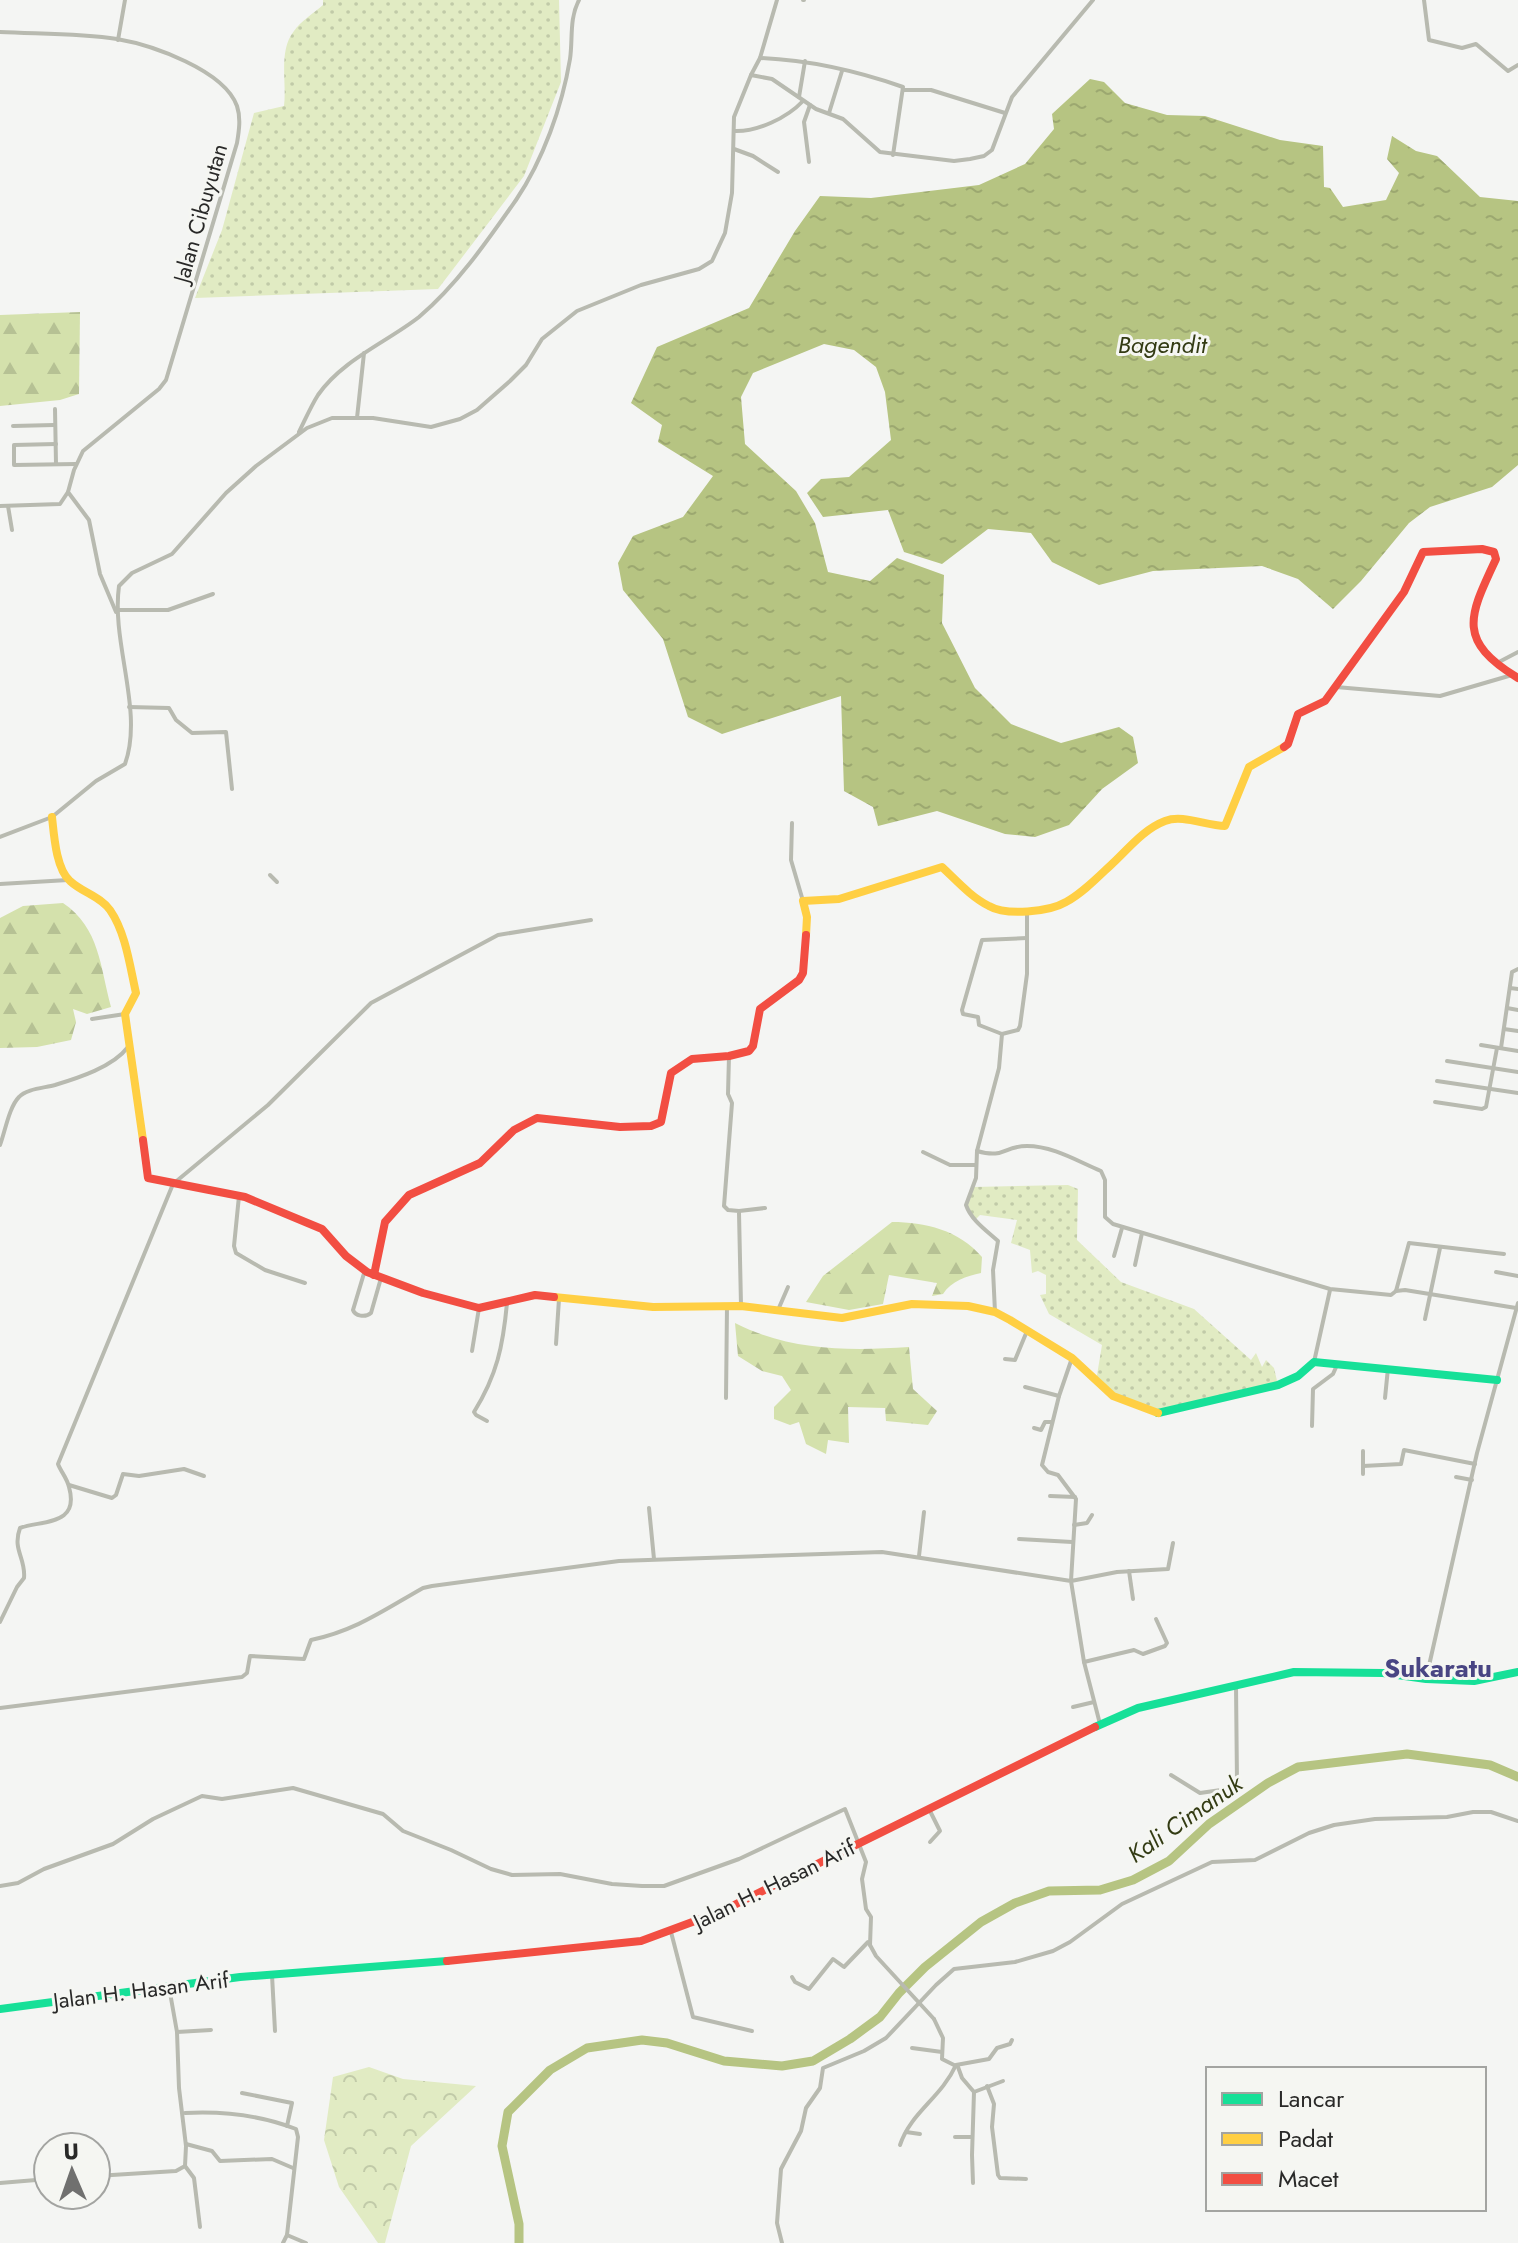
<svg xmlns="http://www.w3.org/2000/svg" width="1518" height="2243" font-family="Jost,sans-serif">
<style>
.grass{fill:url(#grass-dots)}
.forest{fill:url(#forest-firs)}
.park{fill:url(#park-crowns)}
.water{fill:url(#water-ripples)}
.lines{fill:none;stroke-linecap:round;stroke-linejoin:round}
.river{stroke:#b6c482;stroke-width:9}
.street{stroke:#b8bab0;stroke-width:4}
.fast{stroke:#16e098;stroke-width:8}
.slow{stroke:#ffcf43;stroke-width:8}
.jam{stroke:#f24e42;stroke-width:8}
.street-bridge{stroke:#b8bab0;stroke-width:4}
.labels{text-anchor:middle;stroke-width:6;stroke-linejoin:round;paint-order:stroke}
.street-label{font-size:22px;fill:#292928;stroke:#f5f6f2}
.water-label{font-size:24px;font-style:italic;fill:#333b13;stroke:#f5f6f2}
.quarter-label{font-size:26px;font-weight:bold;fill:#494583;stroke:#f5f6f2}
</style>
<defs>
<pattern id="grass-dots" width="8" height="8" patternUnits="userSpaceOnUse" patternTransform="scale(2)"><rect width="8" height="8" fill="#e1ebc3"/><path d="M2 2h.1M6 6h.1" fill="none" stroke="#c1caa8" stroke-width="1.8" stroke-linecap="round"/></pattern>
<pattern id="forest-firs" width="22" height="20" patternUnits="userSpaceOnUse" patternTransform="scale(2)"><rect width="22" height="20" fill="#d4e1ac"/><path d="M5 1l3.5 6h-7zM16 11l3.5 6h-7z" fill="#b6c194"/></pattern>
<pattern id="park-crowns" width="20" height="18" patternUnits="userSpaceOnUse" patternTransform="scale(2)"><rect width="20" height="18" fill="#e1ebc3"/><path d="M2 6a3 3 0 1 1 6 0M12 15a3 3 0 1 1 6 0" fill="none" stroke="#c1caa8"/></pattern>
<pattern id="water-ripples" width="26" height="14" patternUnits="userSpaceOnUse" patternTransform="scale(2)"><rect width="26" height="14" fill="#b6c482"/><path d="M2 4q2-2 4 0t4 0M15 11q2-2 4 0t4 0" fill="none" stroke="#9ca870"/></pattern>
</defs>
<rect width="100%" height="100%" fill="#f4f5f3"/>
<!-- grass -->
<g class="grass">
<path d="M 323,0 L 559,0 L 561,82 L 524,176 L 438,289 L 195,298 L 222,230 L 254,113 L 284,106 C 287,82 278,51 294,31 C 301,21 314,13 323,5 Z"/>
<path d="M 1068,1185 L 1078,1189 L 1077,1240 L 1121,1282 L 1194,1309 L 1251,1360 L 1256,1353 L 1262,1367 L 1266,1360 L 1274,1368 L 1278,1385 L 1164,1413 L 1118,1399 L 1096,1381 L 1102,1345 L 1049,1314 L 1040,1295 L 1046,1294 L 1046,1275 L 1038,1271 L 1032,1273 L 1030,1250 L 1011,1243 L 1017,1220 L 980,1215 L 976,1219 L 966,1208 L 973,1187 Z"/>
</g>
<!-- forest -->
<g class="forest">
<path d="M 80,312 L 79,394 L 60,400 L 0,406 L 0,315 Z"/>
<path d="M 63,903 C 100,928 100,967 111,1007 L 87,1014 L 73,1009 L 76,1022 L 71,1040 L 37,1047 L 0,1048 L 0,918 L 23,906 Z"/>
<path d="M 892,1222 C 925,1222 959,1230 982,1257 L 981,1273 C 967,1276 951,1281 943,1294 L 932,1296 L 937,1283 L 889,1275 L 883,1304 L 849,1310 L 806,1302 L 823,1276 Z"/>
<path d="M 735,1323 C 790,1351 849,1351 909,1347 L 913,1389 L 937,1411 L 928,1425 L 886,1421 L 885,1408 L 848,1407 L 849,1443 L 828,1440 L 826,1454 L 806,1444 L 799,1422 L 790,1425 L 774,1419 L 774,1407 L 791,1390 L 782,1376 L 762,1371 L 738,1356 Z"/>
</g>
<!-- park -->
<path class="park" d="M 369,2067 L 403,2079 L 476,2086 L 411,2146 L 385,2243 L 378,2243 L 339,2187 L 324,2140 L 333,2077 Z"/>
<!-- water -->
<path class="water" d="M 1090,79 L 1104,82 L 1125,103 L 1167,115 L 1205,116 L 1280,140 L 1323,146 L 1324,187 L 1330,188 L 1343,207 L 1386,200 L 1399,173 L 1387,159 L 1392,136 L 1416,151 L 1437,156 L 1480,197 L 1518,201 L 1518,465 L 1492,487 L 1430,507 L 1409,523 L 1361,581 L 1333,609 L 1298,579 L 1262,566 L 1153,571 L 1099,585 L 1052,562 L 1031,533 L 988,529 L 942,564 L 904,552 L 888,510 L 823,517 L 807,493 L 821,479 L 849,477 L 891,440 L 885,392 L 876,367 L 854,350 L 824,344 L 753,373 L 741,397 L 745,444 L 796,491 L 815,523 L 828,572 L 870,581 L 897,558 L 944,575 L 942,623 L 975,688 L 1011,724 L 1061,743 L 1119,727 L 1133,737 L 1138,763 L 1102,789 L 1069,825 L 1035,837 L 1005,834 L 937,811 L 878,826 L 873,807 L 844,791 L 841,696 L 722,734 L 688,717 L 663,639 L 623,590 L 618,563 L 633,536 L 683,517 L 713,476 L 658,442 L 662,425 L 631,403 L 657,347 L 749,308 L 795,231 L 820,196 L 871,198 L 979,185 L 1025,164 L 1054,129 L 1052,114 Z"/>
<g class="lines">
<!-- river -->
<path class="river" d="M 519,2243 L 519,2224 L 502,2146 L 508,2112 L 550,2070 L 587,2048 L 642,2040 L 667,2043 L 724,2061 L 782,2066 L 813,2061 L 850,2039 L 880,2017 L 899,1993 L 925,1967 L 981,1922 L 1015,1903 L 1049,1891 L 1100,1890 L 1133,1880 L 1169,1861 L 1209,1824 L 1268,1783 L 1298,1767 L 1407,1754 L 1490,1765 L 1518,1777"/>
<!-- street -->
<g class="street">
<path d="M 803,0 L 804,0"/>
<path d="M 1424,0 L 1429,40 L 1462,48 L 1476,44 L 1508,71 L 1518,65"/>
<path d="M 0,32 C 38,34 79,33 117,39 C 152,45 224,70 237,106 C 241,118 239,131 237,143 L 166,380 L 159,389 L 83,451 L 74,470 L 68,492 L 89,520 L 100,574 L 116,612"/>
<path d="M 118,40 L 125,0"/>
<path d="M 760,58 C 808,60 857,71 903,87 L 893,155"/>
<path d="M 751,75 L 760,58 L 777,0"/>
<path d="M 903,90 L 931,90 L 1005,113"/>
<path d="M 799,97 L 805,61"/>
<path d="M 829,113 L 842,71"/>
<path d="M 734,131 C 757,132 787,118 803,101"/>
<path d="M 734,149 L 753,156 L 778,172"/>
<path d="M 809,162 L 804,122 L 810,105"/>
<path d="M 55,409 L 56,464"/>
<path d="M 357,418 L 364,353"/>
<path d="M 13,426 L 54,425"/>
<path d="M 299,432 C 305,420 311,406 318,395 C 342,360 387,342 419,317 C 457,285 488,240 516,200 C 543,160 562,107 570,59 C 573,39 569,19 579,0"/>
<path d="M 56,444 L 14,445 L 14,465 L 76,464"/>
<path d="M 0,506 L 60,504 L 68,492"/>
<path d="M 8,506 L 12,530"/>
<path d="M 116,610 L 168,610 L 213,594"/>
<path d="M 1497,663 L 1518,652"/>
<path d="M 1336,687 L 1440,696 L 1512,675"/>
<path d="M 129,707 L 169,708 L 176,720 L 192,733 L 226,732 L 232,789"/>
<path d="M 792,823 L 791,860 L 803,901"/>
<path d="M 0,837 L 52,817 L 96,781 L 125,764 C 144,711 111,643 119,586 L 132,573 L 172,554 L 226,493 L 256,466 L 307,428 L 332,418 L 373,418 L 431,427 L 460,419 L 477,410 L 510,381 L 526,365 L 542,339 L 577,311 L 641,285 L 699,269 L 712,261 L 725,233 L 732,193 L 734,117 L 751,75 L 772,79 L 816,109 L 843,119 L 880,152 L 954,161 L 970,159 L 984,156 L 992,150 L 1012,97 L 1093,0"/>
<path d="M 270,875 L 277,882"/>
<path d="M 0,884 L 68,880"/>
<path d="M 1510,988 L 1518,989"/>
<path d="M 1507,1008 L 1518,1010"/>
<path d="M 92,1019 L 125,1014"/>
<path d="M 1504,1029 L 1518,1031"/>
<path d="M 1002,1034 L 979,1025 L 978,1017 L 963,1014 L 962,1010 L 982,940 L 1027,938"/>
<path d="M 1481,1045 L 1518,1051"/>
<path d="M 1501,1048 L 1512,972 L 1518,969"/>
<path d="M 729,1056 L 728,1094 L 732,1103 L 724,1206 L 728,1210 L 739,1211 L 739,1213 L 741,1305"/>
<path d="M 1447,1061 L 1518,1072"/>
<path d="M 1437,1081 L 1518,1093"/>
<path d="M 1435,1102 L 1482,1109 L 1486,1107 L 1497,1048"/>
<path d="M 0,1145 C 5,1132 9,1107 19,1097 C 26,1089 44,1088 55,1085 C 78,1078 113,1067 128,1047"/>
<path d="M 977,1151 C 1005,1159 1003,1146 1027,1146 C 1053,1146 1077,1161 1101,1171 L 1105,1180 L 1105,1217 L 1113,1224 L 1330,1289 L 1391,1295 L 1396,1291 L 1409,1243 L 1504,1254"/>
<path d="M 923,1152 L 950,1165 L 976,1165"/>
<path d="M 239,1196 L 234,1246 L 236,1253 L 265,1270 L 305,1283"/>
<path d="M 739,1211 L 765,1208"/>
<path d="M 1114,1256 L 1122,1228"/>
<path d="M 1135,1265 L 1142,1233"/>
<path d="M 365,1270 L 353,1310 C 355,1316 365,1318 371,1313 L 381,1278"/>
<path d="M 1496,1272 L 1518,1276"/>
<path d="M 1396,1291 L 1405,1290 L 1516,1308"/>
<path d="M 778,1310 L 788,1287"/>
<path d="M 995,1312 L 993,1270 L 998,1241 C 987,1231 971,1220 966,1205 L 976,1178 L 977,1151 L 999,1068 L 1002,1034 L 1018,1030 L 1020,1026 L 1027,974 L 1027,912"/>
<path d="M 1425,1319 L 1440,1248"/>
<path d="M 556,1344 L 559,1299"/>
<path d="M 472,1351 L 479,1308"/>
<path d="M 1072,1358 L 1059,1396 L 1042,1465 L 1048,1472 L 1058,1475 L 1076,1499 L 1071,1581 L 1117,1572 L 1168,1569 L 1173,1543"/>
<path d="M 1005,1359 L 1015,1360 L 1027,1331"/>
<path d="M 1314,1362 L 1330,1290"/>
<path d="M 1025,1387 L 1059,1396"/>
<path d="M 726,1398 L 727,1306"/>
<path d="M 1385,1398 L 1388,1368"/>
<path d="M 487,1421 L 476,1415 L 474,1412 C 497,1375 503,1346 507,1303"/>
<path d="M 1312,1426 L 1313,1389 L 1333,1374 L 1337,1365"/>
<path d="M 1034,1428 L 1041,1430 L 1045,1422 L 1052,1422"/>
<path d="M 1363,1451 L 1363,1474"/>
<path d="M 1363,1466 L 1401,1464 L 1404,1450 L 1475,1464"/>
<path d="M 1456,1477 L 1472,1480"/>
<path d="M 69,1485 L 112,1498 L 116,1495 L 123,1474 L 139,1476 L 184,1469 L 204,1476"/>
<path d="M 1050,1496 L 1075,1497"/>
<path d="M 649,1508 L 654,1559"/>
<path d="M 1074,1525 L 1087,1523 L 1092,1515"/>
<path d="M 1019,1539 L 1072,1542"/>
<path d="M 919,1556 L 924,1512"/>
<path d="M 1129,1571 L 1133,1599"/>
<path d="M 0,1622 L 17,1587 L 24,1578 C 26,1558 12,1550 20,1528 C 42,1520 80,1526 69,1487 C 67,1478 61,1472 58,1464 L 173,1184 L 268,1105 L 371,1003 L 498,935 L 591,920"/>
<path d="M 1084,1662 L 1134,1650 L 1143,1654 L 1165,1646 L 1167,1643 L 1156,1619"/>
<path d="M 1426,1679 L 1477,1453 L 1518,1303"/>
<path d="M 1073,1707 L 1094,1702"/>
<path d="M 0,1708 L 242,1677 L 247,1673 L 250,1656 L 304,1659 L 311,1640 C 355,1631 384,1610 423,1588 L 432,1586 L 619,1561 L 882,1552 L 1071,1581 L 1084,1662 L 1100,1724"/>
<path d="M 1171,1775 L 1200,1793 L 1228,1789 L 1237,1783 L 1236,1685"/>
<path d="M 929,1809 L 940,1831 L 930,1842"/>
<path d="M 0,1886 L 18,1883 L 44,1869 L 113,1844 L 153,1819 L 202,1796 L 222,1799 L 293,1788 L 383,1814 L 403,1831 L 451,1850 L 491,1869 L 512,1875 L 560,1874 L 612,1884 L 642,1886 L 664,1886 L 739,1859 L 845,1809 L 866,1862 L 862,1879 L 866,1909 L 871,1917 L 870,1945"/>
<path d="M 671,1932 L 693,2017 L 752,2031"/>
<path d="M 272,1975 L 275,2031"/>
<path d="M 792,1977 L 795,1982 L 809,1989 L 833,1959 L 844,1967 L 868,1942"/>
<path d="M 934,2019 L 943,2038 L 942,2059 L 958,2067 L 962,2078 L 974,2092 L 972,2155 L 973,2183"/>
<path d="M 177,2032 L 211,2030"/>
<path d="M 912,2048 L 942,2052"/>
<path d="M 987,2086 L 994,2104 L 992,2127 L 998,2175 L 1000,2178 L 1026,2179"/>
<path d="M 974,2092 L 1003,2081"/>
<path d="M 242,2093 L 292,2103 L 287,2126"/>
<path d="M 185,2113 C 223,2111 260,2115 296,2129 L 298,2137 L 287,2235 L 306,2243"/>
<path d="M 906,2132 L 920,2134"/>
<path d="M 955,2137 L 972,2137"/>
<path d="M 186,2144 L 212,2151 L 220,2161 L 272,2159 L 293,2168"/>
<path d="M 900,2145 C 911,2112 941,2098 956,2065 L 989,2059 L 997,2048 L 1010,2044 L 1012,2040"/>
<path d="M 185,2166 L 194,2178 L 200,2227"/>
<path d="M 96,2176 L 176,2171 L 185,2166 L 186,2146 L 179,2088 L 177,2032 L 169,1987"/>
<path d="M 0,2183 L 48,2179"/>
<path d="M 283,2243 L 287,2235"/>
<path d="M 782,2243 L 777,2223 L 781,2169 L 801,2131 L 806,2108 L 820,2088 L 823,2068 L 864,2051 L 886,2038 L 936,1985 L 954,1969 L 1015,1962 L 1053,1951 L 1070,1942 L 1122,1904 L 1212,1862 L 1255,1860 L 1309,1833 L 1334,1825 L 1375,1819 L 1447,1817 L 1473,1812 L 1491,1812 L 1518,1821"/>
</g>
<!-- fast -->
<g class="fast">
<path d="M 1158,1413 L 1278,1385 L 1298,1376 L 1314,1362 L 1497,1380"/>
<path d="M 1095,1727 L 1138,1708 L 1294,1672 L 1383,1673 L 1426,1679 L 1474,1681 L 1518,1672"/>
<path d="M 0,2009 L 240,1977 L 447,1961"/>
</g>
<!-- slow -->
<g class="slow">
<path d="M 52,817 C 54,835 56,869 70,881 C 83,893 100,896 110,910 C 126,933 130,967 136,993 L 125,1014 L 143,1140"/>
<path d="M 806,935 L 807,917 L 803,901 L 839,899 L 942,867 C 957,881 971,897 989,906 C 1006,916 1049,912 1066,902 C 1083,893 1099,876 1113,863 C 1129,848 1144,829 1165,821 C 1183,814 1206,826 1225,826 L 1249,767 L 1284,747"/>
<path d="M 554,1297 L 653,1307 L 741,1306 L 842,1318 L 912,1304 L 968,1306 L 995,1312 L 1010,1320 L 1072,1358 L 1113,1396 L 1158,1413"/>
</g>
<!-- jam -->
<g class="jam">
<path d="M 1284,747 L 1288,744 L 1298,714 L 1325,701 L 1404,592 L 1423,552 L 1482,549 L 1494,552 L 1496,559 C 1470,615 1455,640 1518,678"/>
<path d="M 143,1140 L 148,1178 L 245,1197 L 322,1229 L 346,1256 L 367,1272 L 423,1293 L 479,1308 L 535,1295 L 554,1297"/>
<path d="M 374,1275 L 385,1222 L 409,1195 L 480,1163 L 514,1130 L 537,1118 L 620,1127 L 651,1126 L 661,1122 L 671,1073 L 692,1059 L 729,1056 L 749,1051 L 753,1046 L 760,1009 L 799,980 L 803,973 L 806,935"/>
<path d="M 447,1961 L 641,1941 L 722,1911 L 1095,1727"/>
</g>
<!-- street-bridge -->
<path class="street-bridge" d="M 870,1945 L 876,1956 L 934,2019"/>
</g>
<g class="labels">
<!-- street labels -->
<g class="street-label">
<text transform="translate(200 213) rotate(-74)" y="8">Jalan Cibuyutan</text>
<text transform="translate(774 1884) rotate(-26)" y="8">Jalan H. Hasan Arif</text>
<text transform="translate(141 1990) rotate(-7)" y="8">Jalan H. Hasan Arif</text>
</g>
<!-- water labels -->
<g class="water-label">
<text x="1162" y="353">Bagendit</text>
<text transform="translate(1185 1819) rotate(-35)" y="8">Kali Cimanuk</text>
</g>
<!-- quarter labels -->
<g class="quarter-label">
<text x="1438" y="1677">Sukaratu</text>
</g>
</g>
<!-- legend -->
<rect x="1206" y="2067" width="280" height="144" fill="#f5f6f2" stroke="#a3a4a1" stroke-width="2"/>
<rect x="1222" y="2093" width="40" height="12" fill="#16e098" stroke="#a3a4a1" stroke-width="2"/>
<text x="1278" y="2107" font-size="24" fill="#292928">Lancar</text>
<rect x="1222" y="2133" width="40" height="12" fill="#ffcf43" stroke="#a3a4a1" stroke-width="2"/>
<text x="1278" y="2147" font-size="24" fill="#292928">Padat</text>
<rect x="1222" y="2173" width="40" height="12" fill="#f24e42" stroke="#a3a4a1" stroke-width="2"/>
<text x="1278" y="2187" font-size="24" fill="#292928">Macet</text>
<!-- north arrow -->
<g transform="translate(72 2171) rotate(358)"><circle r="38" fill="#f5f6f2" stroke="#a3a4a1" stroke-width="2"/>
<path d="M0-6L14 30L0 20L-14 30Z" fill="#70706f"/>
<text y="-12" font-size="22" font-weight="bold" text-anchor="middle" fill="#292928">U</text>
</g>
</svg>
